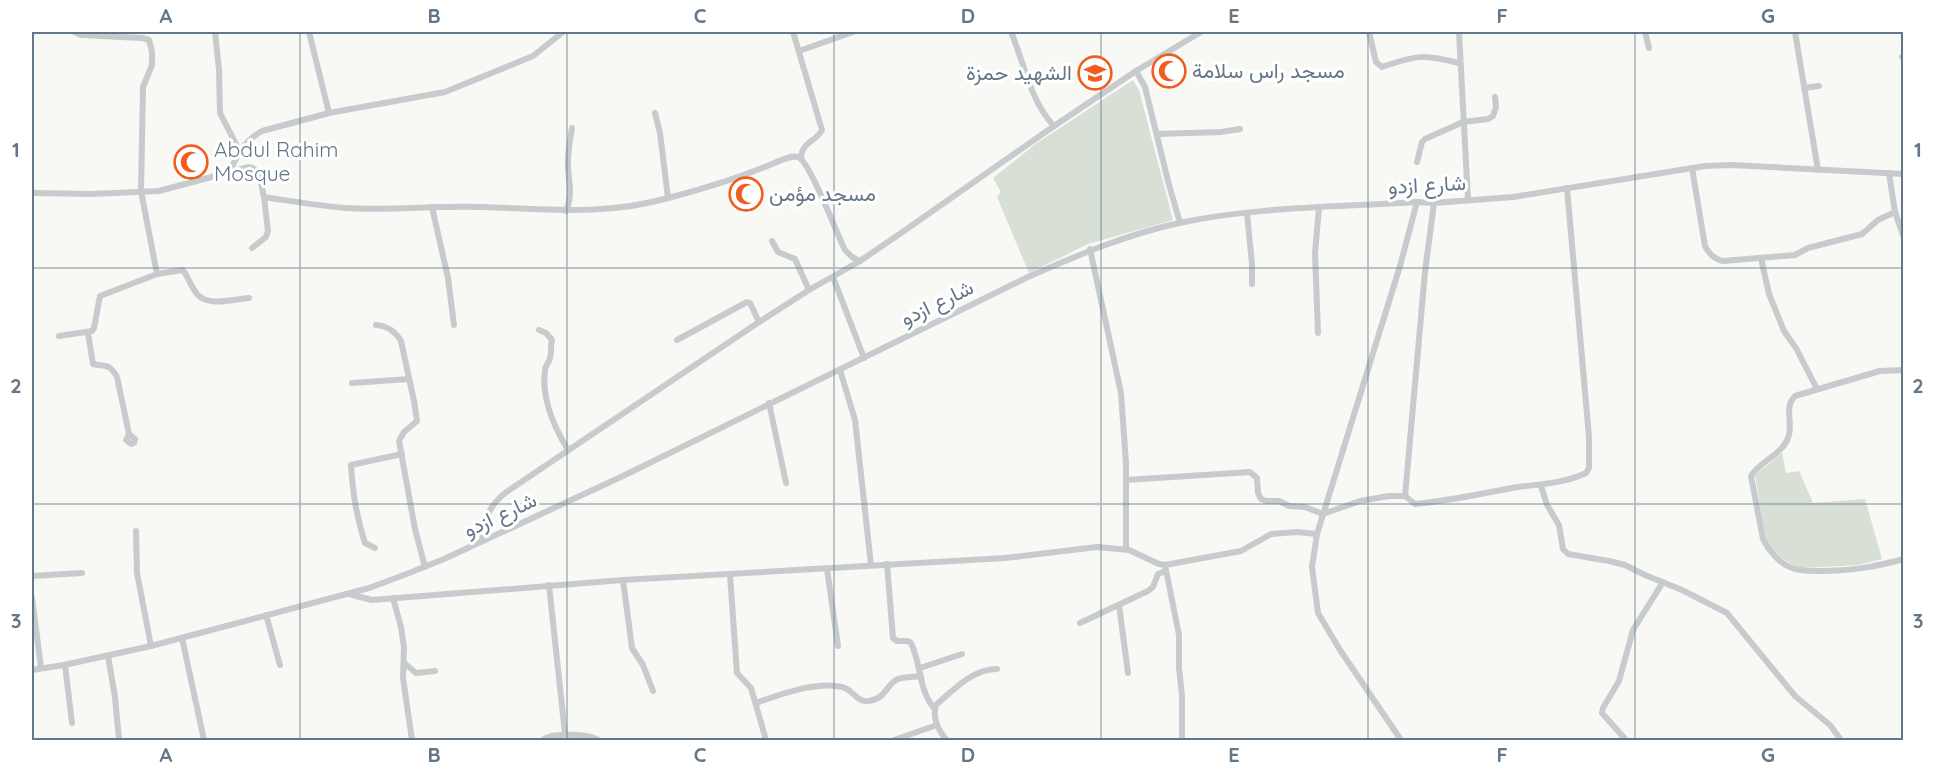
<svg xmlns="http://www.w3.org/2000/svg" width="1935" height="772" font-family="Quicksand,Vazirmatn,sans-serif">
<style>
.green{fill:#d8e0d5}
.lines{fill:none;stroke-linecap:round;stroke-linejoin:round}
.minor{stroke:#c7cbce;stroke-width:6}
.grid{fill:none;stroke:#647688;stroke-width:1.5;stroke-opacity:0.55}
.labels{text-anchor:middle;stroke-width:6;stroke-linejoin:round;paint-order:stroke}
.poi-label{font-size:21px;fill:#647688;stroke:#fff;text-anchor:start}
.street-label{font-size:21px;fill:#647688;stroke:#fff}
.neatline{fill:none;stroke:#647688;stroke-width:2}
.grid-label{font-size:20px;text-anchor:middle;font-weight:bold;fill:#647688}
</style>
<rect width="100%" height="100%" fill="#f8f8f4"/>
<!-- green -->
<g class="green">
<path d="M 1133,80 L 1139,90 L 1173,220 L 1088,244 L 1029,273 L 997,197 L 1001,192 L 993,178 L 1037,143 Z"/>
<path d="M 1782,453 L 1786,473 L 1799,471 L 1813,503 L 1865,499 L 1882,559 L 1858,565 L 1803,568 C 1789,565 1777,556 1769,544 C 1763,536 1758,488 1755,475 Z"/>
</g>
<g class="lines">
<!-- minor -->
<g class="minor">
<path d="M 215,32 L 219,70 L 220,113 L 239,150"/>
<path d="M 309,32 L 329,113"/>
<path d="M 793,32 L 822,130 C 816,142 801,142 801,159"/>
<path d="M 1011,32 C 1024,62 1030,101 1054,126"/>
<path d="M 1369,32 L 1376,62 L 1382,67 C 1417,55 1423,54 1459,63"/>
<path d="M 1459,32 L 1468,200"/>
<path d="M 1645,32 L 1649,48"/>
<path d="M 1795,32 L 1818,170"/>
<path d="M 799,51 L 853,32"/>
<path d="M 1902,57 L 1904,57"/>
<path d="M 1136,71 L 1145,87 L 1168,181 L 1180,223"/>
<path d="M 1804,88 L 1819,86"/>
<path d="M 655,113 L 660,133 L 668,198"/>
<path d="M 1157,134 L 1221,132 L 1240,129"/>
<path d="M 1417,162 L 1422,142 L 1425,139 L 1463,122 L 1488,119 L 1493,116 L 1496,107 L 1495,97"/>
<path d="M 1692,168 L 1705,246 C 1709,254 1714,259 1723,261 L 1795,255 L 1808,248 L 1862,234 L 1878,220 L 1895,212"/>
<path d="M 229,173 C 238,154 243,142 262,131 L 329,113 L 445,92 L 533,56 L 563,32"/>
<path d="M 1889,173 L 1895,212 L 1904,238"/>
<path d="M 32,193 L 91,194 L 159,191 L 249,167 C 261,169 261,186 264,197 C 291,201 319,206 346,208 C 391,211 437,205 482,207 C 547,209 605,216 668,198 C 703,189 739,178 772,164 C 780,161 790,155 798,157 C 810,161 837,235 845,250 L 852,257 L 860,261"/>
<path d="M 432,207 L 448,278 L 454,325"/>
<path d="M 566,211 C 573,195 569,183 568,167 C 567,155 570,141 572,128"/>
<path d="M 1247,213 L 1252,264 L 1252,284"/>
<path d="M 772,241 L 778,252 L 795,259 L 809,290"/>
<path d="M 252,248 L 266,237 L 268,231 L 264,197"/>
<path d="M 1090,249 L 1121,393 L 1126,463 L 1126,549"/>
<path d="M 1761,258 L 1769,294 L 1784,331 L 1796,348 L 1817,389"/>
<path d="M 157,274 L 183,270 C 189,278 191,288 198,295 C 209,307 234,299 249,298"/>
<path d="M 833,277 L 864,358"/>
<path d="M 376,325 C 388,326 395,331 401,341 L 414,401 L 417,421 L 404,432 L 399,441 L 415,529 L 425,567"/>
<path d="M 539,330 L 546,333 L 552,340 C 550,346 552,352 550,358 C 549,363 545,365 545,370 C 541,398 554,427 568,450"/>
<path d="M 88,333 L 93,364 C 106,367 109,363 117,377 L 129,434 L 135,439 L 134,443 L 131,444 L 126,440 L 129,434"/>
<path d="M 1318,333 L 1315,253 L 1319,208"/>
<path d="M 59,336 L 92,331 L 94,328 L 100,296 L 157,274 L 141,191 L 143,87 L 152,65 L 152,52 L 149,40 L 142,38 L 81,35 L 74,32"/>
<path d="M 677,340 L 747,302 L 750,303 L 759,322"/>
<path d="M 840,370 L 855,420 L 871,565"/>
<path d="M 1904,370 L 1880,371 L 1795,396 C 1783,408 1794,423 1788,438 C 1782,455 1760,461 1751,476 L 1763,539 C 1769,551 1780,564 1792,568 C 1803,572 1814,571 1825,571 C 1856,570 1874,567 1904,559"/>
<path d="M 352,383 L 409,379"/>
<path d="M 769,403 L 786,483"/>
<path d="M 1126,480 L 1250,472 L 1257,478 L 1258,493 L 1261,499 L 1266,501 L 1279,501 L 1289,506 L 1305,507 L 1323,514 L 1360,501 L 1389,496 L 1405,496 L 1415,504 C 1448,501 1480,494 1512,488 C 1537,484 1563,484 1586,473 L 1589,468 L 1589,437 L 1567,188"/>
<path d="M 1541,486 L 1547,505 L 1559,525 L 1563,549 L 1568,554 L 1609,561 L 1625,565 L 1645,575 L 1682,590 L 1727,613 L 1795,696 L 1830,725 L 1841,740"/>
<path d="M 1405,496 L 1425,272 L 1434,203"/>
<path d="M 136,531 L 137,573 L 151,646"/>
<path d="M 482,541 C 484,520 488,507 505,493 L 759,322 L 809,290 L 860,261 L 904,231 L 1054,126 L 1136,71 L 1201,32"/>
<path d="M 375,548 L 365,543 C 356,515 353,494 351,465 L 402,454"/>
<path d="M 887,564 L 893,638 L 897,641 L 908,641 L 911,643 C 921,663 919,693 935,709"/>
<path d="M 1165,565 L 1179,635 L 1179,668 L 1182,696 L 1182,740"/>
<path d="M 827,569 L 838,646"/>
<path d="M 730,575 L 737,673 L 751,688 L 766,740"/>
<path d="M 32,576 L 82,573"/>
<path d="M 623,580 L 632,648 L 643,665 L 653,691"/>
<path d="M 549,585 L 565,734"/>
<path d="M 349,594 L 372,600 L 623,580 L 1005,558 L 1097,547 L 1129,550 L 1159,564 L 1165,565 L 1241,551 L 1271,534 L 1297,532 L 1317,534"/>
<path d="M 32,598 L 41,668"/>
<path d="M 393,598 L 401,627 L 404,647 L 403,678 L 412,740"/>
<path d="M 1119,605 L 1128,673"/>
<path d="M 266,615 L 280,665"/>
<path d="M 1080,623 L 1148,591 L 1153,587 L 1158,574 L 1166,571"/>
<path d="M 182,638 L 204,740"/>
<path d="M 108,656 L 115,697 L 119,740"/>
<path d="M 404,663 L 416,673 L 435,671"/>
<path d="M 65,665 L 72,723"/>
<path d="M 920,668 L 962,654"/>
<path d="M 32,670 L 64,665 L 151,646 L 369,588 L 404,575 L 444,559 L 623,476 L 1028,277 C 1078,255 1125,235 1179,223 C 1253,207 1340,207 1417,202 L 1434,203 L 1513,197 L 1705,166 L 1732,165 L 1904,174"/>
<path d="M 756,703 C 781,694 816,681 842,687 C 853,689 856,703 869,701 C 887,698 886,684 898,679 C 904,677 914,677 921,676"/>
<path d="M 543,740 C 551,732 590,734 598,740"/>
<path d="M 894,740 L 937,725"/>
<path d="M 947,740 C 938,731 932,717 936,705 C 954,689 973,669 997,669"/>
<path d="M 1401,740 L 1340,650 L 1318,613 L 1312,567 L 1317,534 L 1400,266 L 1417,202"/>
<path d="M 1626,740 L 1602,713 L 1603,708 L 1619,681 L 1633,630 L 1663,582"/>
</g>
</g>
<!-- grid -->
<path class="grid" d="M 300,32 L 300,740M 567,32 L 567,740M 834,32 L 834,740M 1101,32 L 1101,740M 1368,32 L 1368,740M 1635,32 L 1635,740M 32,268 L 1904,268M 32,504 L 1904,504"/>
<!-- icons -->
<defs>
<g id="mosque-ring" transform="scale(1.725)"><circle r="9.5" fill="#fff" stroke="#f05d1c" stroke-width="1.5"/><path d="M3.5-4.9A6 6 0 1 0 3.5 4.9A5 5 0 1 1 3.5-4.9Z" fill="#f05d1c"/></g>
<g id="school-ring" transform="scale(1.725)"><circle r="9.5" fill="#fff" stroke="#f05d1c" stroke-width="1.5"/><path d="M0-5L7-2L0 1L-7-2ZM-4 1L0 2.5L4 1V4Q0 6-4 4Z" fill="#f05d1c"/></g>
</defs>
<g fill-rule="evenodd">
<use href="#mosque-ring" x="1169" y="71"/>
<use href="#school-ring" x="1095" y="73"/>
<use href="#mosque-ring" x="191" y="162"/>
<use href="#mosque-ring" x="746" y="194"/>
</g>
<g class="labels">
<!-- poi labels -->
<g class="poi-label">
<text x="1192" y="78">مسجد راس سلامة</text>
<text x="1072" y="80" text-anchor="end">الشهيد حمزة</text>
<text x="214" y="157">Abdul Rahim<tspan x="214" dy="24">Mosque</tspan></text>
<text x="769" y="201">مسجد مؤمن</text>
</g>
<!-- street labels -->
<g class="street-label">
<text transform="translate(1427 185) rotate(-3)" y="7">شارع ازدو</text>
<text transform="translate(937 303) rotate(-26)" y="7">شارع ازدو</text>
<text transform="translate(500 515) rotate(-25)" y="7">شارع ازدو</text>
</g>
</g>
<!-- border -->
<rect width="1935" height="772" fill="none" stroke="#ffffff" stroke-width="66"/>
<rect x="33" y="33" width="1869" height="706" class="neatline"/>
<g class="grid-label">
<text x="166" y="23">A</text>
<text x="434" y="23">B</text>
<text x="700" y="23">C</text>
<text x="968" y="23">D</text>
<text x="1234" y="23">E</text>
<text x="1502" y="23">F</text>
<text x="1768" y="23">G</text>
<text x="16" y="157">1</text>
<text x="1918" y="157">1</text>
<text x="16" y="393">2</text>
<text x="1918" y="393">2</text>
<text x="16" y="628">3</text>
<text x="1918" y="628">3</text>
<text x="166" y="762">A</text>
<text x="434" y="762">B</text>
<text x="700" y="762">C</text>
<text x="968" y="762">D</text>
<text x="1234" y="762">E</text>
<text x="1502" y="762">F</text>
<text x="1768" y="762">G</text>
</g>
</svg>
